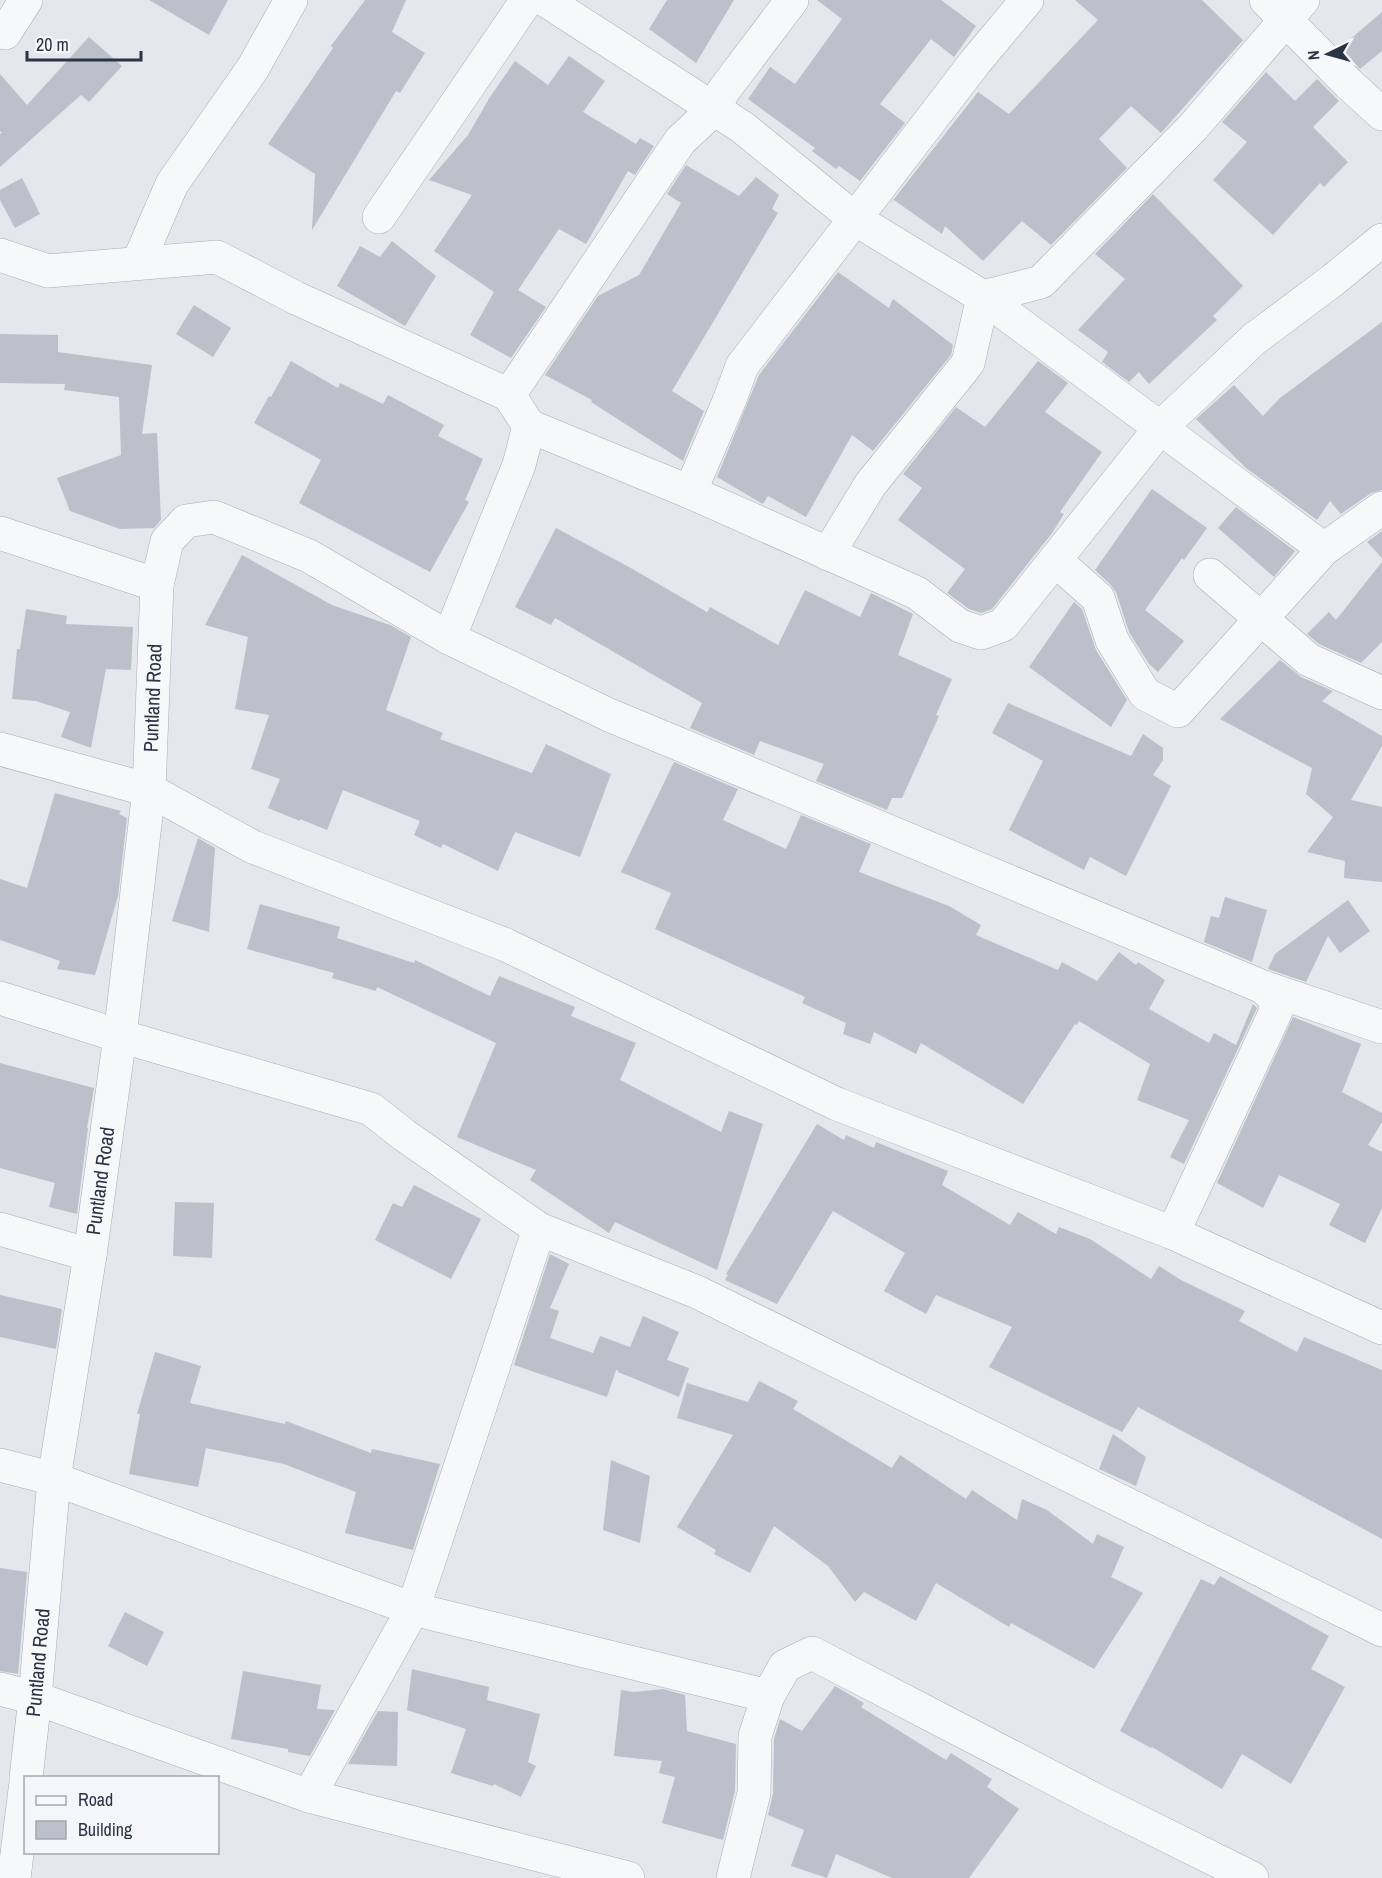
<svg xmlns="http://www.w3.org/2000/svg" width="1382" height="1878" font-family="'Archivo Narrow',sans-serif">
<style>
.building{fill:#bbc0ca}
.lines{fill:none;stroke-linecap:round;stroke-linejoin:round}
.minor-casing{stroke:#a9aeb7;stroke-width:34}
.minor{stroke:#f7f8fa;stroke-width:33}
.labels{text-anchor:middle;stroke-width:4.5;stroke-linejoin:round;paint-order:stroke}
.street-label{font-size:20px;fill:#2b3445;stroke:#f4f6f9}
</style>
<rect width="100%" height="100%" fill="#e4e7ec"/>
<!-- building -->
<g class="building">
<path d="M 149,0 L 228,0 L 209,35 Z"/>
<path d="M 365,0 L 406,0 L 392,32 L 425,53 L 400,93 L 396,91 L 312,230 L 315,174 L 268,144 L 333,48 L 331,46 Z"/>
<path d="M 667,0 L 734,0 L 696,63 L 649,29 Z"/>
<path d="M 817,0 L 941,0 L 976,26 L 954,57 L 931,39 L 880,104 L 905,123 L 860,181 L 839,166 L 836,169 L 812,151 L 815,148 L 748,99 L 770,67 L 795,84 L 842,19 Z"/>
<path d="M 1075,0 L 1202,0 L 1243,40 L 1161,133 L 1131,106 L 1099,139 L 1127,168 L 1051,245 L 1022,221 L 983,261 L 945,226 L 942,234 L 894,200 L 890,204 L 978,92 L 1009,114 L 1098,20 Z"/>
<path d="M 1382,12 L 1382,51 L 1360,69 L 1340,48 Z"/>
<path d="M 89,37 L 122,66 L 89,102 L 81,95 L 0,167 L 0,134 L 2,133 L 0,131 L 0,74 L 27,105 Z"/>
<path d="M 569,56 L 605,81 L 583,112 L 636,144 L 640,138 L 654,146 L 635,175 L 628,171 L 586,244 L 559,229 L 518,290 L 546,307 L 511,358 L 470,335 L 494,292 L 434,251 L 472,195 L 429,180 L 468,135 L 490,97 L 515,61 L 548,85 Z"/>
<path d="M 1266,72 L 1295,101 L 1317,79 L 1339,101 L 1313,127 L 1348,162 L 1324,187 L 1320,183 L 1273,235 L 1213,180 L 1247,142 L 1222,122 Z"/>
<path d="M 686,165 L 739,196 L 756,177 L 779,195 L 772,209 L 778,213 L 672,391 L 704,411 L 683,461 L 591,402 L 592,400 L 545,375 L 598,296 L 639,275 L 681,203 L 667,194 Z"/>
<path d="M 22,178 L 40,214 L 15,228 L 0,200 L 0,190 Z"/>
<path d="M 1153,194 L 1243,286 L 1213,316 L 1217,320 L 1149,384 L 1139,372 L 1129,382 L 1102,362 L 1108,352 L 1078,330 L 1125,279 L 1095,254 Z"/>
<path d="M 392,241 L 436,276 L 405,326 L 337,286 L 360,246 L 380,257 Z"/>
<path d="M 838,272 L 889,308 L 893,299 L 953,345 L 951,355 L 873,451 L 852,435 L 806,517 L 768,496 L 763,504 L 761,503 L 717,477 L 759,375 Z"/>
<path d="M 194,305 L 231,328 L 213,357 L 176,334 Z"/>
<path d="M 1382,322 L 1382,490 L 1371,493 L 1341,514 L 1330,501 L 1317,520 L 1246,468 L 1196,419 L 1234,385 L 1263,416 L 1280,398 Z"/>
<path d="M 0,334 L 58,335 L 58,352 L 152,365 L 142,434 L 157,433 L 161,520 L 154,528 L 120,529 L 70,511 L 57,478 L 121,455 L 119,397 L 64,390 L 65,384 L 0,383 Z"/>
<path d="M 291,361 L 338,388 L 340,383 L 383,404 L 388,395 L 444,425 L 438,436 L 483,459 L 465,500 L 469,502 L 430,572 L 299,503 L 321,460 L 254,423 L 269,396 L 271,397 Z"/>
<path d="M 1038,361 L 1068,383 L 1045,412 L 1102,452 L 1060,512 L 1064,514 L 1052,533 L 992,609 L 981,613 L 969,609 L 947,593 L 965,569 L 898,520 L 922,488 L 903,474 L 956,407 L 985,427 Z"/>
<path d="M 1152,489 L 1207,528 L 1184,560 L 1182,558 L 1145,610 L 1184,641 L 1158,672 L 1149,664 L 1129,632 L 1116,592 L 1110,584 L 1095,570 Z"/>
<path d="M 1236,507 L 1295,551 L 1274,577 L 1218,528 Z"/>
<path d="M 556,528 L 629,567 L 707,612 L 710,607 L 778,645 L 805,590 L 860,617 L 871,593 L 913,614 L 898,655 L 952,679 L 936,715 L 939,716 L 902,798 L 892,798 L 887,810 L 816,781 L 824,764 L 760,741 L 754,755 L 690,728 L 702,703 L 555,618 L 551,625 L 515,607 Z"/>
<path d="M 1382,531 L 1382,558 L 1367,542 Z"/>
<path d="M 242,555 L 332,605 L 390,625 L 411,637 L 386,710 L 443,733 L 440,739 L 532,773 L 546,744 L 611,774 L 580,857 L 515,832 L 498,871 L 443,844 L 441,848 L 414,835 L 420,821 L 343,790 L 327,830 L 300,819 L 300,821 L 268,808 L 280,779 L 251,769 L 269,715 L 235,709 L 248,637 L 205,625 Z"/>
<path d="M 1382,562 L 1382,642 L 1361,663 L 1319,644 L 1307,634 L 1329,612 L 1336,620 Z"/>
<path d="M 1074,602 L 1082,609 L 1096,650 L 1127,700 L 1111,727 L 1029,667 Z"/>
<path d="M 26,609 L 67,616 L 66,624 L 133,627 L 131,670 L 106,669 L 91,748 L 61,737 L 70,712 L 36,701 L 12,699 L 17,649 L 20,649 Z"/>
<path d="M 1280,660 L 1301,677 L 1333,691 L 1322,701 L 1382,736 L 1382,746 L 1351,800 L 1382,807 L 1382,882 L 1344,878 L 1345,861 L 1307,852 L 1333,817 L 1306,794 L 1312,768 L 1220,719 Z"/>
<path d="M 1008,703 L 1131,756 L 1143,734 L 1163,748 L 1163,760 L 1153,775 L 1171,786 L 1126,876 L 1090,857 L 1084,870 L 1009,830 L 1043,761 L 992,733 Z"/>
<path d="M 674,762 L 738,789 L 723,820 L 786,849 L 801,815 L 871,844 L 859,872 L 949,906 L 981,925 L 976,935 L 1058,970 L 1062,962 L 1097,981 L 1119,952 L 1136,965 L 1138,962 L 1165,980 L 1149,1009 L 1209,1043 L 1214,1033 L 1236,1045 L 1253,1004 L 1257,1008 L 1184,1164 L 1170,1157 L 1189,1120 L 1137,1100 L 1150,1064 L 1079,1021 L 1077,1025 L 1075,1024 L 1023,1104 L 921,1043 L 916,1054 L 874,1032 L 870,1044 L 843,1034 L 846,1023 L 802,1003 L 805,997 L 655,929 L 671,893 L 621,872 Z"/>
<path d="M 55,793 L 121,811 L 119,814 L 127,818 L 118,896 L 95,975 L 57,969 L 60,961 L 0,940 L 0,879 L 27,888 Z"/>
<path d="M 198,838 L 215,848 L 209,932 L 172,921 Z"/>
<path d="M 1225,897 L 1267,910 L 1252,962 L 1204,942 L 1211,916 L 1219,918 Z"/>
<path d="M 1348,900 L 1370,931 L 1340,953 L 1328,936 L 1306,982 L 1268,969 L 1275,954 Z"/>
<path d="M 260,904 L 340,927 L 337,938 L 414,963 L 415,960 L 490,996 L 499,976 L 575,1007 L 571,1016 L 636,1043 L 620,1080 L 721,1132 L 729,1111 L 763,1124 L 717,1270 L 615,1222 L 609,1233 L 530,1180 L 536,1170 L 457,1137 L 496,1043 L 377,987 L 376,991 L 332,978 L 334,973 L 247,949 Z"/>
<path d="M 1293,1017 L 1361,1044 L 1342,1092 L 1382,1113 L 1382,1122 L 1368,1145 L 1382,1152 L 1382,1208 L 1365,1243 L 1329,1225 L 1340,1204 L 1279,1175 L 1263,1208 L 1217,1183 Z"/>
<path d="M 0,1063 L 94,1088 L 87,1128 L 88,1128 L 77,1214 L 49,1207 L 55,1183 L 0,1168 Z"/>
<path d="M 817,1124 L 844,1140 L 846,1135 L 874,1148 L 876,1142 L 948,1171 L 942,1185 L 1010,1225 L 1018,1212 L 1056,1234 L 1059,1227 L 1090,1239 L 1151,1279 L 1159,1266 L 1181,1280 L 1245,1311 L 1239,1321 L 1297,1352 L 1304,1337 L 1382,1370 L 1382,1539 L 1138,1407 L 1122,1432 L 989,1367 L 1012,1327 L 936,1295 L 926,1314 L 884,1291 L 905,1253 L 833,1211 L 777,1304 L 725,1280 L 728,1275 L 726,1274 Z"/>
<path d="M 414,1185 L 481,1219 L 451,1279 L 375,1240 L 393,1203 L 402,1207 Z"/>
<path d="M 175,1202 L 214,1203 L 212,1258 L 173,1256 Z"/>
<path d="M 550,1254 L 569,1264 L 550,1308 L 559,1311 L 550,1338 L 593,1353 L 600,1336 L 630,1347 L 643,1316 L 679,1332 L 667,1360 L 689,1368 L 679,1397 L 618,1372 L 619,1371 L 616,1370 L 607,1397 L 514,1365 Z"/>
<path d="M 0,1295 L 62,1309 L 56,1349 L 0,1337 Z"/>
<path d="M 155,1352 L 201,1366 L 190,1403 L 285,1424 L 286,1421 L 371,1453 L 372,1449 L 440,1464 L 413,1550 L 345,1533 L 356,1492 L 284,1464 L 206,1448 L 198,1487 L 129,1474 L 140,1414 L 137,1414 Z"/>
<path d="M 759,1381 L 798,1401 L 793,1409 L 892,1468 L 900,1455 L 966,1499 L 972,1490 L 1017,1520 L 1022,1499 L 1047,1510 L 1093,1544 L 1097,1534 L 1124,1547 L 1111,1577 L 1143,1593 L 1094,1669 L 1011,1623 L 1009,1627 L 936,1583 L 916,1621 L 864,1592 L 855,1602 L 828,1566 L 774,1526 L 750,1573 L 714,1554 L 716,1550 L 677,1527 L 733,1435 L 677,1418 L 687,1383 L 748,1402 Z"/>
<path d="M 1113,1434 L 1146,1457 L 1136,1486 L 1099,1469 Z"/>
<path d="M 611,1460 L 650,1476 L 640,1543 L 603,1530 Z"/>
<path d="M 0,1568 L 27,1572 L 18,1674 L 0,1671 Z"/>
<path d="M 1220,1576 L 1329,1636 L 1311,1669 L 1345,1687 L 1291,1784 L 1242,1754 L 1222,1789 L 1152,1747 L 1151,1748 L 1120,1731 L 1201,1579 L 1214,1585 Z"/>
<path d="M 125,1612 L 164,1632 L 147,1666 L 108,1646 Z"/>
<path d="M 412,1669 L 489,1687 L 487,1700 L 540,1714 L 528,1762 L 536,1766 L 521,1797 L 494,1784 L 493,1786 L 451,1773 L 466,1729 L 407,1710 Z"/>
<path d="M 243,1671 L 321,1685 L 317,1709 L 335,1710 L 310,1756 L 288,1752 L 288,1749 L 231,1739 Z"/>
<path d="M 835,1686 L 864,1703 L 861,1707 L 946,1760 L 951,1753 L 992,1779 L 987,1787 L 1019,1809 L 969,1878 L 892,1878 L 836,1854 L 827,1878 L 791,1866 L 804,1830 L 768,1815 L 773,1794 L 774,1739 L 780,1719 L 802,1731 Z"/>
<path d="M 663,1689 L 685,1695 L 687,1731 L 736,1744 L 735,1791 L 723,1840 L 662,1823 L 675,1777 L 659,1773 L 662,1761 L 614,1756 L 621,1690 L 634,1692 Z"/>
<path d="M 378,1711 L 398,1712 L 397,1766 L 348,1764 Z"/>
</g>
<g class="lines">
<!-- minor casing -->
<g class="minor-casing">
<g id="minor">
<path d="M 545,0 L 742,127 L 855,219 L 983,297 L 1324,549 L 1382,508"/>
<path d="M 1266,0 L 1348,83 L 1382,114"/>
<path d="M 0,29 L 5,33 L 26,0"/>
<path d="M 379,217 L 527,0"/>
<path d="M 0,255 L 48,271 L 217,257 L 296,298 L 509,395 L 529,426 L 519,465 L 449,638"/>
<path d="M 138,263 L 172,184 L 253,68 L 291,0"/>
<path d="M 509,395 L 680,141 L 713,110 L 724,90 L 792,0"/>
<path d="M 529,426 L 690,492 L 917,593 L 960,626 L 981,633 L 1003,625 L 1161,427 L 1254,339 L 1333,280 L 1382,240"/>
<path d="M 690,492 L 730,399 L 742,366 L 976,61 L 1027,0"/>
<path d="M 0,533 L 157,585"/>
<path d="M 828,554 L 870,485 L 968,363 L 983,297 L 1041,282 L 1194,126 L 1303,0"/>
<path d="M 1055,560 L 1098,598 L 1112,640 L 1145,694 L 1178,711 L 1324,549"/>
<path d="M 1210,575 L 1309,660 L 1382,693"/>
<path d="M 0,749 L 149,790 L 253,847 L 506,945 L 837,1104 L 1173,1233 L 1382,1328"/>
<path d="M 0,998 L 120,1036 L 371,1109 L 404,1135 L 539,1229 L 697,1292 L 1382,1630"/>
<path d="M 0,1229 L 90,1255"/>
<path d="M 1173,1233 L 1276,1011 L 1275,998 L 1263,987"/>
<path d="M 0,1465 L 54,1479 L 413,1609 L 768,1696"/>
<path d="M 0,1689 L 35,1698 L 309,1796 L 628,1878"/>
<path id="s1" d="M 26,1778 L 35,1698 L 54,1479 L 90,1255 L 120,1036 L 149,790 L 157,585 L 167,541 L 186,521 L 214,517 L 309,556 L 449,638 L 609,715 L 1263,987 L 1382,1027"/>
<path d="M 309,1796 L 413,1609 L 539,1229"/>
<path d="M 14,1878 L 26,1782"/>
<path d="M 733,1878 L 754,1793 L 755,1736 L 768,1696 L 785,1666 L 812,1653 L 1097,1801 L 1252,1878"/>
</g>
</g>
<!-- minor -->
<use href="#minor" class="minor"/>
</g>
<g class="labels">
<!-- street labels -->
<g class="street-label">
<text dy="7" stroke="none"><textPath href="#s1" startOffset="1088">Puntland Road</textPath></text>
<text dy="7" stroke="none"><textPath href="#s1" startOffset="602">Puntland Road</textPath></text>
<text dy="7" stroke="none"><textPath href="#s1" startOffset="116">Puntland Road</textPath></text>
</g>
</g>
<!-- legend -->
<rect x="24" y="1776" width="195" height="78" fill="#f4f6f9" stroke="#a4a8b1" stroke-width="1.5"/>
<rect x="36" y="1796" width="30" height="9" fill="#f7f8fa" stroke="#a4a8b1" stroke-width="1.5"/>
<text x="78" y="1806" font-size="18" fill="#2b3445">Road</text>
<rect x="36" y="1821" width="30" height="18" fill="#bbc0ca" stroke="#a4a8b1" stroke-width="1.5"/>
<text x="78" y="1836" font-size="18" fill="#2b3445">Building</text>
<!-- north arrow -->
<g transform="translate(1328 54) rotate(265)" stroke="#f4f6f9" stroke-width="4.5" paint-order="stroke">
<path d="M0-4.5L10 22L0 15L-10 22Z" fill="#2b3445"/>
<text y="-9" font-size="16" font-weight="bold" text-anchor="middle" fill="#2b3445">N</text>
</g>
<!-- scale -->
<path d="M27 51v9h114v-9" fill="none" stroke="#2b3445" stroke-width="3"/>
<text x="36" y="51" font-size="18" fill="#2b3445" stroke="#f4f6f9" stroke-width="4.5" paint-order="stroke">20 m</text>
</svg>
